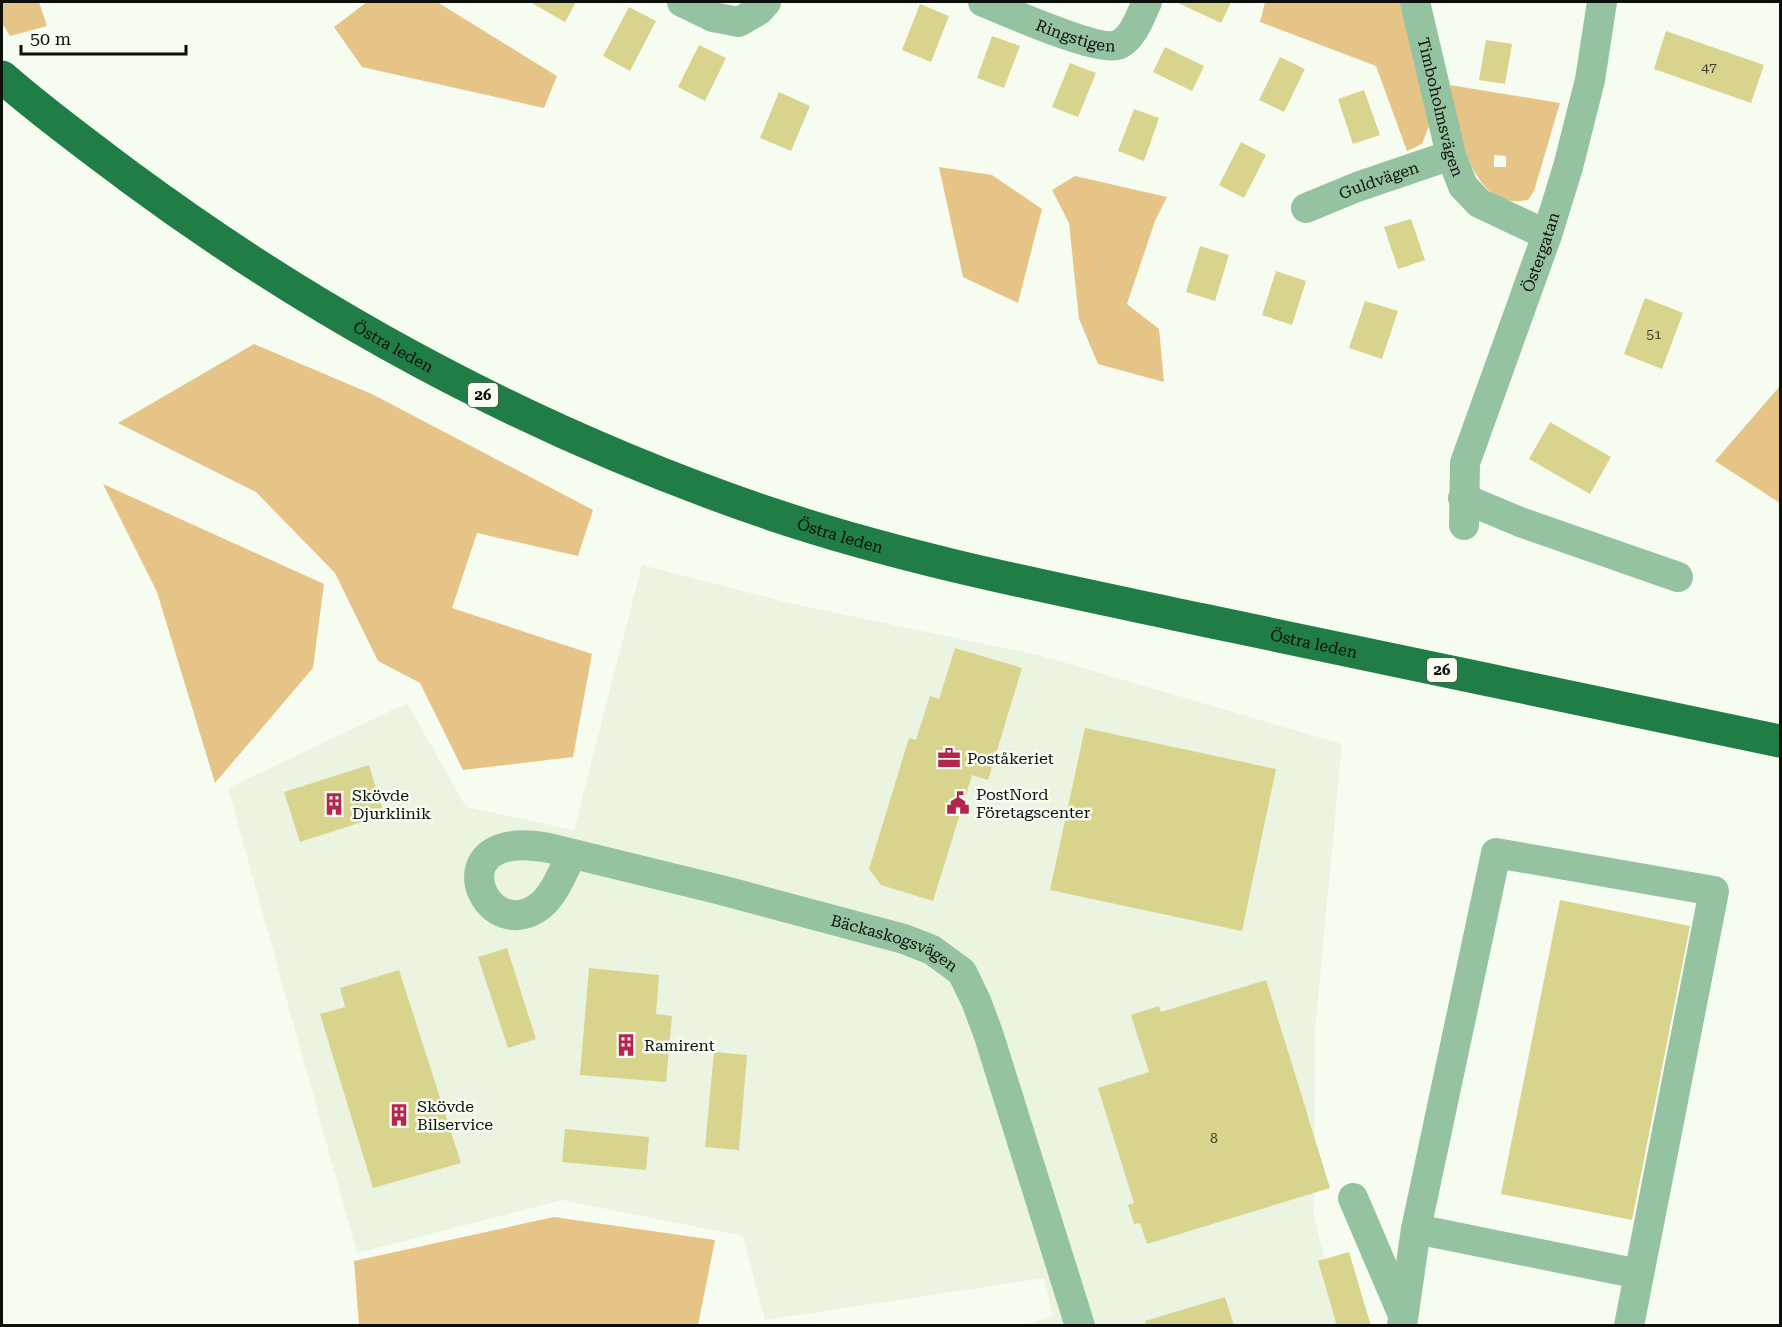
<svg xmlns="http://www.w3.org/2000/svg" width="1782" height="1327" font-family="'Roboto Serif',serif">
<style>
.built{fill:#eaf4e1}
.green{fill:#e6c487;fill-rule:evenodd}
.building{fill:#d8d48d}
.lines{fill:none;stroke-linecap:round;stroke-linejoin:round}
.minor{stroke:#95c3a1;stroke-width:30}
.highway{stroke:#207d46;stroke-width:33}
.labels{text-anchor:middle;stroke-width:5;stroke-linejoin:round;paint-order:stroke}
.number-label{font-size:14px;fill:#40402c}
.shield{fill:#f6fcf0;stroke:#535650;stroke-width:1.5}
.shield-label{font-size:15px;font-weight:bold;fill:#0d0f0b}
.street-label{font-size:16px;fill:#0d0f0b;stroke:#f6fcf0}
.poi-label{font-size:16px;fill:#0d0f0b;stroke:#f6fcf0;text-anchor:start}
</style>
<rect width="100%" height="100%" fill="#f6fcf0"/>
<!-- built -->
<path class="built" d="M 642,565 L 793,604 L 1042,656 L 1342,744 L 1315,1030 L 1314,1218 L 1342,1325 L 1025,1325 L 1053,1316 L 1044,1278 L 765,1320 L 743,1236 L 562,1200 L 357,1253 L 228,788 L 407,703 L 466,807 L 574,830 Z"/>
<!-- green -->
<g class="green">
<path d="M 2,2 L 39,2 L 47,26 L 10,36 L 2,23 Z"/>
<path d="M 367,2 L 437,2 L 557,76 L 544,108 L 362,67 L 334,27 Z"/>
<path d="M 1265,2 L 1406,2 L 1432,118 L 1422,144 L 1407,151 L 1376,66 L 1260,22 Z"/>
<path d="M 1450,85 L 1560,103 L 1534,191 L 1528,200 C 1469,212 1459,126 1450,85 ZM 1494,155 L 1506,156 L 1506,167 L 1494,167 Z"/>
<path d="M 939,167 L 992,175 L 1042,209 L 1018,303 L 963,277 Z"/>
<path d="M 1075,176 L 1167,197 L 1155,221 L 1127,304 L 1159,329 L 1164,382 L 1098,364 L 1079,319 L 1069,223 L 1052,190 Z"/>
<path d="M 254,344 L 374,395 L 593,510 L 578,556 L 477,533 L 452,608 L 592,654 L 573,757 L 463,770 L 420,683 L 378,661 L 335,573 L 256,492 L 118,423 Z"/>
<path d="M 1780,386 L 1780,503 L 1715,461 Z"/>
<path d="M 103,484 L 324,584 L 313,668 L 215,783 L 157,592 Z"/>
<path d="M 554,1217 L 715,1240 L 698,1325 L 359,1325 L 354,1261 Z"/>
</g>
<!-- building -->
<g class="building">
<path d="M 530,2 L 576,2 L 565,22 Z"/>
<path d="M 1176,2 L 1231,2 L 1221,23 Z"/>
<path d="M 920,4 L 949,16 L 931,62 L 902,50 Z"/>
<path d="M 629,7 L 656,21 L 630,71 L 603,56 Z"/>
<path d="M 1666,31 L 1764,65 L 1751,103 L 1654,69 Z"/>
<path d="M 992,36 L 1020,46 L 1004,88 L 977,78 Z"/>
<path d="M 1486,40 L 1512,44 L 1505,84 L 1479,80 Z"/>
<path d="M 699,45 L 726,58 L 705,101 L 678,87 Z"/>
<path d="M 1165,47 L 1204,66 L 1192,91 L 1153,72 Z"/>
<path d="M 1280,57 L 1305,69 L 1284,112 L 1259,100 Z"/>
<path d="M 1070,63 L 1096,73 L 1078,117 L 1052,107 Z"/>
<path d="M 1364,90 L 1380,135 L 1353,144 L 1338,99 Z"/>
<path d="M 779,92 L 810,106 L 791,151 L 760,138 Z"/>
<path d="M 1134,109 L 1159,118 L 1144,161 L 1118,151 Z"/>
<path d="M 1241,142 L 1266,155 L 1244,198 L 1219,185 Z"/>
<path d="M 1411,219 L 1425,260 L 1398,269 L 1384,227 Z"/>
<path d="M 1200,246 L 1229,255 L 1215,301 L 1186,292 Z"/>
<path d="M 1276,271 L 1306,281 L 1292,325 L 1262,315 Z"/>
<path d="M 1645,298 L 1683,313 L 1662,369 L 1624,354 Z"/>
<path d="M 1365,301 L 1398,311 L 1382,359 L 1349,348 Z"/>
<path d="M 1550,422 L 1611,457 L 1590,494 L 1529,459 Z"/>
<path d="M 955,648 L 1022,668 L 988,780 L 972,775 L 933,901 L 881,885 L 869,869 L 909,738 L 916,740 L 930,696 L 939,699 Z"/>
<path d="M 1085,728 L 1276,769 L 1242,931 L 1050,890 Z"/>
<path d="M 369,765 L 384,815 L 300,842 L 284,792 Z"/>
<path d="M 1560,900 L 1690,926 L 1632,1220 L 1501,1194 Z"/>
<path d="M 507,948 L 536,1039 L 508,1048 L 478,957 Z"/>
<path d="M 589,968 L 659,975 L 656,1014 L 672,1016 L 666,1082 L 580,1075 Z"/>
<path d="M 399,970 L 461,1163 L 373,1188 L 320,1014 L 345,1007 L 340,988 Z"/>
<path d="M 1266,980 L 1330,1188 L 1147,1244 L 1140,1223 L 1134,1224 L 1128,1205 L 1134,1203 L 1098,1088 L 1149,1072 L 1131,1015 L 1159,1006 L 1161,1012 Z"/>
<path d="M 714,1052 L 747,1055 L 739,1150 L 705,1147 Z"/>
<path d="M 565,1129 L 649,1137 L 646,1170 L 562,1162 Z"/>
<path d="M 1349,1252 L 1371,1326 L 1337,1326 L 1318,1261 Z"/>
<path d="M 1225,1297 L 1234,1326 L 1146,1326 L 1145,1321 Z"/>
</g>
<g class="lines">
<!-- minor -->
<g class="minor">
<path d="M 682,2 L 713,17 L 739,22 L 759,10 L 766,2"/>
<path id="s1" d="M 983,2 C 1007,11 1100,54 1120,44 C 1135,35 1140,16 1147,2"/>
<path id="s2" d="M 1415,2 L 1451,155 L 1463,186 L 1479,203 L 1547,235"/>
<path id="s3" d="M 1306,208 L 1357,187 L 1451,155"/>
<path d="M 1463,498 L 1520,522 L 1678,577"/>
<path id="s4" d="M 1464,525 L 1465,463 L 1547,235 L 1568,167 L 1590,80 L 1602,2"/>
<path id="s5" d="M 572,854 C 563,871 555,894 540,906 C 484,949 433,826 549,848 L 721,890 L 904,939 L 932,950 L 962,972 L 976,1001 L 988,1033 L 1080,1326"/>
<path d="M 1353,1198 L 1403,1315"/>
<path d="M 1416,1229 L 1639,1274"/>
<path d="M 1402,1326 L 1416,1229 L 1496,853 L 1714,891 L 1629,1326"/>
</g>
<!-- highway -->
<path class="highway" id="s6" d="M 2,77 C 43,113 87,145 131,178 C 326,322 541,436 771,514 C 911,561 1058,589 1203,620 C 1395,660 1588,701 1780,741"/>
</g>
<!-- icons -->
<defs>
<g id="office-bare" transform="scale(1.8)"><path d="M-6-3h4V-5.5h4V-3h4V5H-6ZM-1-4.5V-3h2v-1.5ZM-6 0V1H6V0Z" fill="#b5244d" stroke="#f6fcf0" stroke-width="2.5" paint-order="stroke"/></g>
<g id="civic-bare" transform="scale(1.8)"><path d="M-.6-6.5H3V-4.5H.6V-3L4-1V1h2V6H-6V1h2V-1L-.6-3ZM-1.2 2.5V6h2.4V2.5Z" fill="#b5244d" stroke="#f6fcf0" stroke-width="2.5" paint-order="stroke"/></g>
<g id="building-bare" transform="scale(1.8)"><path d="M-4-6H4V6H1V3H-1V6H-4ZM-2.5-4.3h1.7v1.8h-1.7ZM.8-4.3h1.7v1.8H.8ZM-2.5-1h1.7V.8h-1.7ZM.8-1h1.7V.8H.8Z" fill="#b5244d" stroke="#f6fcf0" stroke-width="2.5" paint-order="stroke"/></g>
</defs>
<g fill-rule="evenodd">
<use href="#office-bare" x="949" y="758"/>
<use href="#civic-bare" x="958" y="803"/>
<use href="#building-bare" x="334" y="804"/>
<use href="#building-bare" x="626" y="1045"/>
<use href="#building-bare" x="399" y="1115"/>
</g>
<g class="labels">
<!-- number labels -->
<g class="number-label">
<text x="1709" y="72">47</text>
<text x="1654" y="339">51</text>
<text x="1214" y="1143">8</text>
</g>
<!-- shield labels -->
<g class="shield">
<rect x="468" y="383" width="30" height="24" rx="4.5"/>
<rect x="1427" y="658" width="30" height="24" rx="4.5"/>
</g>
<g class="shield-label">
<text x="483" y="400">26</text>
<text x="1442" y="675">26</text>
</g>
<!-- street labels -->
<g class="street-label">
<text dy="6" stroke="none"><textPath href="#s1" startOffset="99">Ringstigen</textPath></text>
<text dy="6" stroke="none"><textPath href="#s2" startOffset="108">Timboholmsvägen</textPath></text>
<text dy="6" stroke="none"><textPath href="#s3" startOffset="78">Guldvägen</textPath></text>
<text dy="6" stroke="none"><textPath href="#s4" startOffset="286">Östergatan</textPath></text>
<text dy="6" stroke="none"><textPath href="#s6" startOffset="476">Östra leden</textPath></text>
<text dy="6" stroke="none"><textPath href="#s6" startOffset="962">Östra leden</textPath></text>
<text dy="6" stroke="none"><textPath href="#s6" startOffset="1448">Östra leden</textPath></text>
<text dy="6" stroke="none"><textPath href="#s5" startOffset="592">Bäckaskogsvägen</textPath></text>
</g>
<!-- poi labels -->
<g class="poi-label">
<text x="967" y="764">Poståkeriet</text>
<text x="976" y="800">PostNord<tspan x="976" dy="18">Företagscenter</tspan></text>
<text x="352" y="801">Skövde<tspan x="352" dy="18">Djurklinik</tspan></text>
<text x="644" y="1051">Ramirent</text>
<text x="417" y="1112">Skövde<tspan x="417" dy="18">Bilservice</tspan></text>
</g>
</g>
<!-- border -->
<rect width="1782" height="1327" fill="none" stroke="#0d0f0b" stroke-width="6"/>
<!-- scale -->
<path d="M21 45v9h165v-9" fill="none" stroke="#0d0f0b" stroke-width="3"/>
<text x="30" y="45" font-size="18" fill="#0d0f0b" stroke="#f6fcf0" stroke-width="4.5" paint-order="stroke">50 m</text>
</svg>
